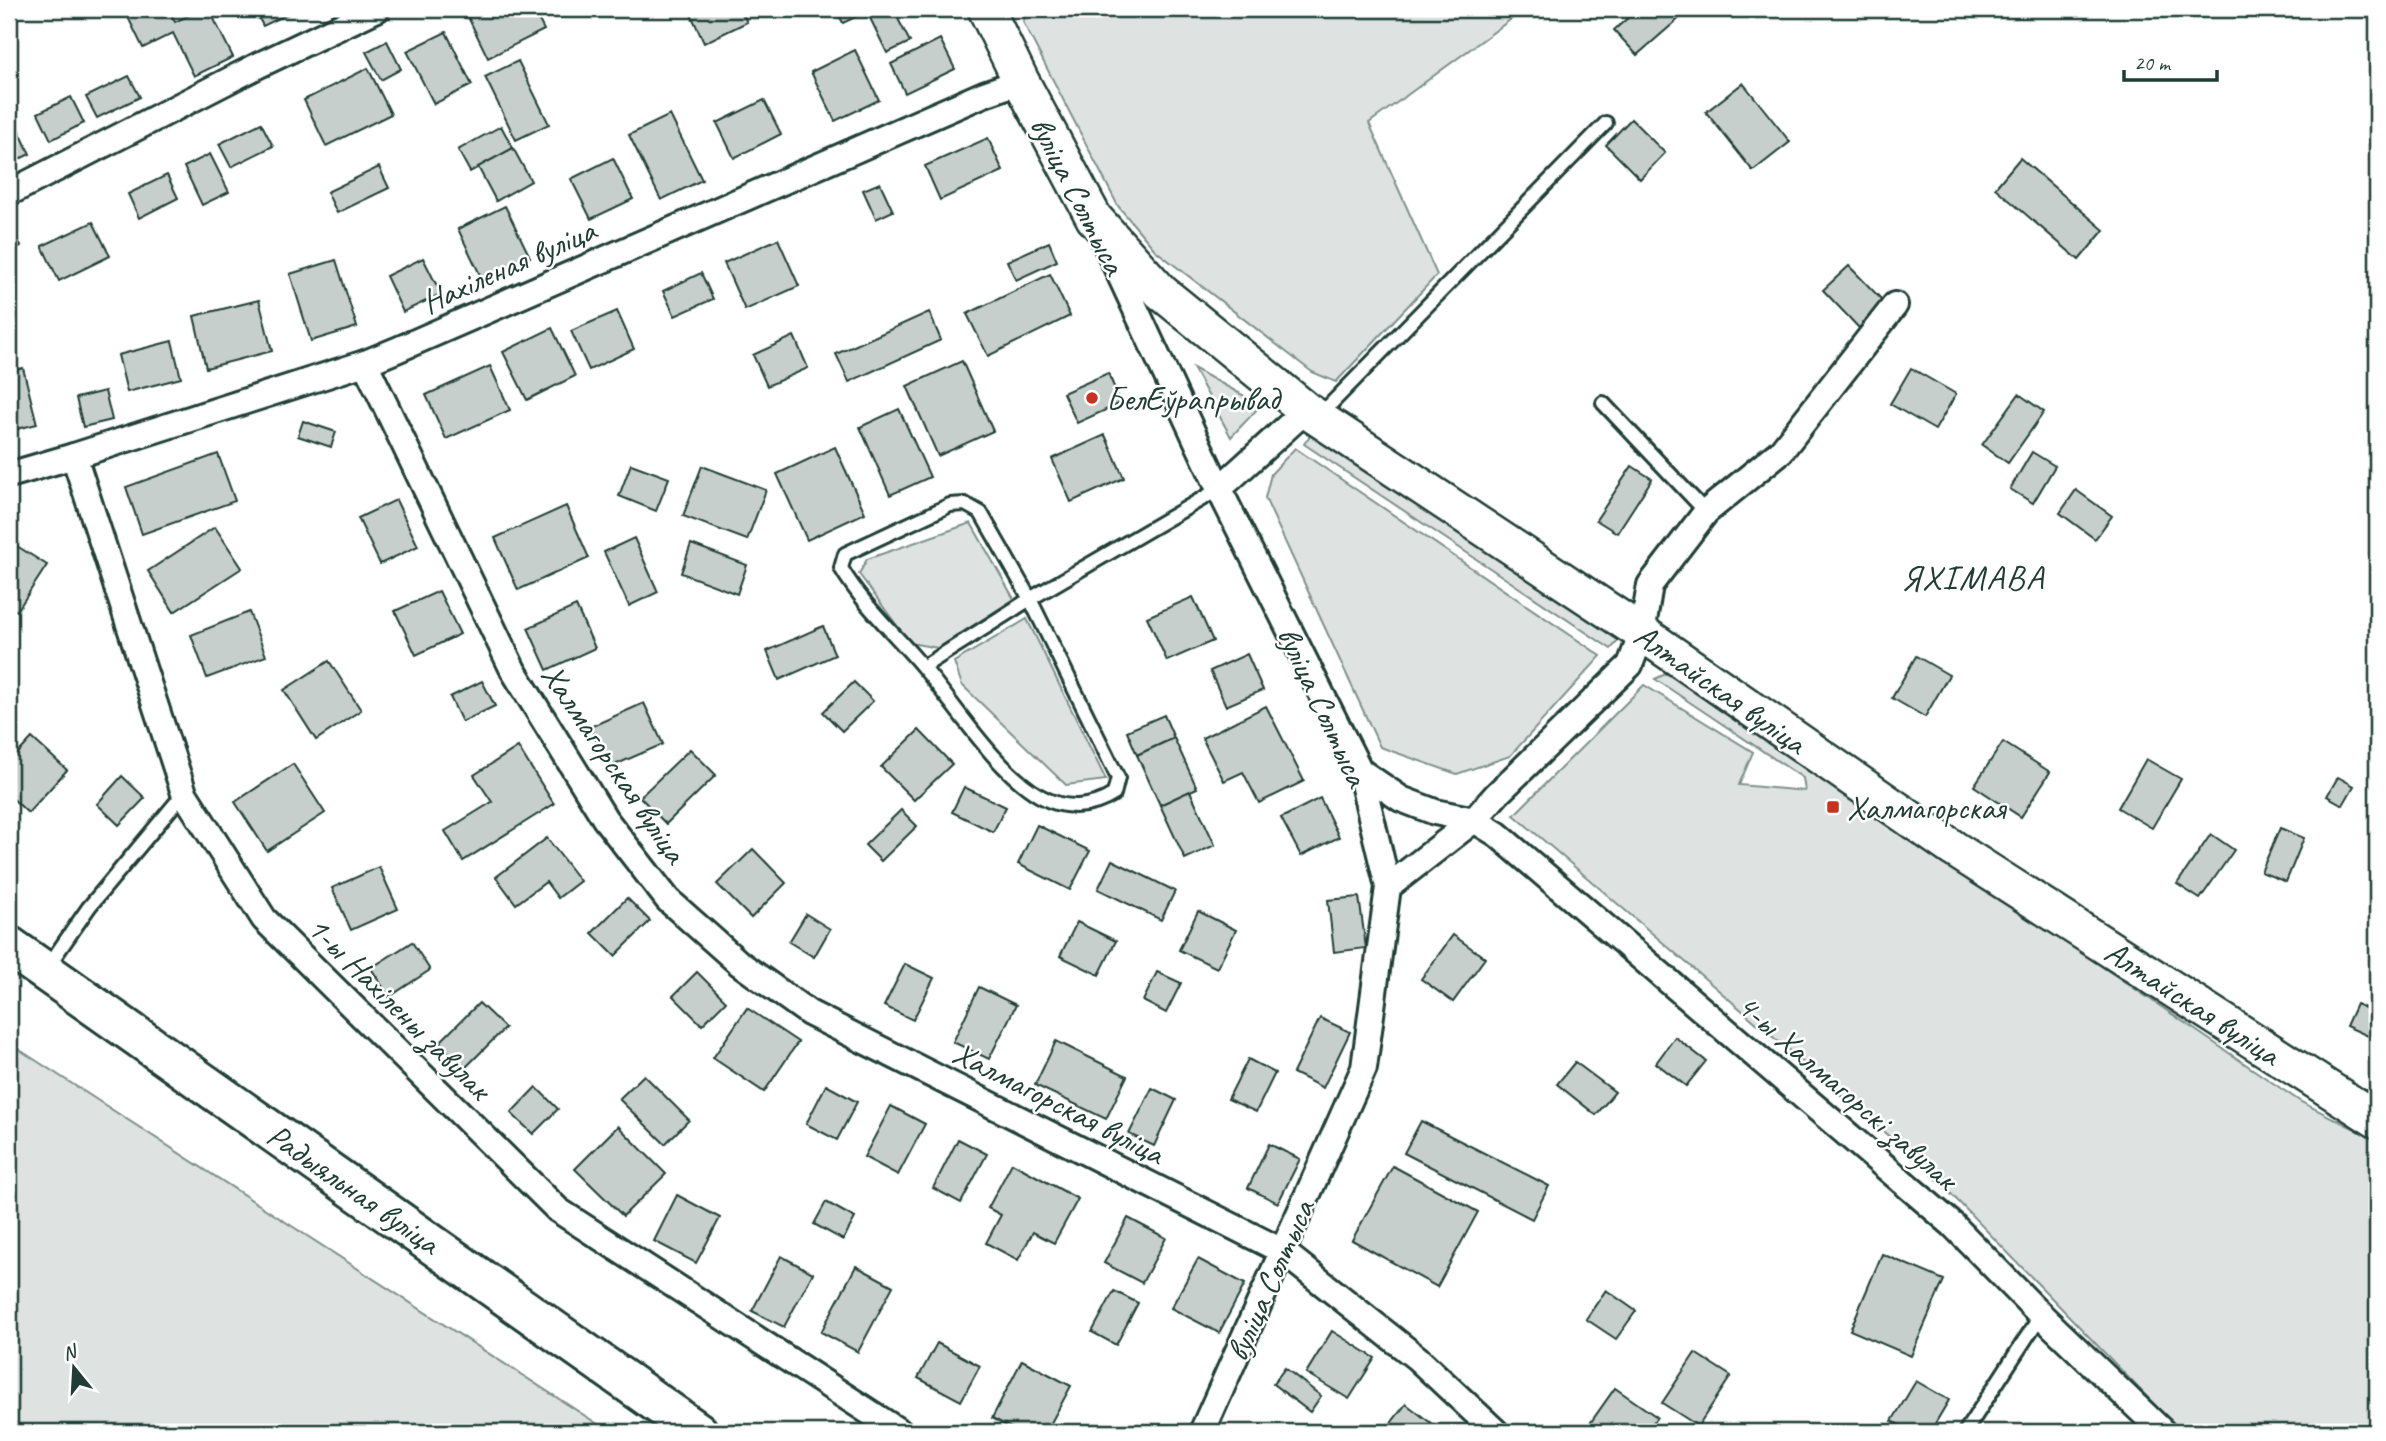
<svg xmlns="http://www.w3.org/2000/svg" width="2386" height="1441" font-family="Caveat,sans-serif">
<style>
.green{fill:#dee3e2;stroke:#7e908b;stroke-width:2}
.building{fill:#c7cfcc;stroke:#1f3d34;stroke-width:2}
.lines{fill:none;stroke-linecap:round;stroke-linejoin:round}
.service-casing{stroke:#1f3d34;stroke-width:18}
.minor-casing{stroke:#1f3d34;stroke-width:30}
.secondary-casing{stroke:#1f3d34;stroke-width:40}
.primary-casing{stroke:#1f3d34;stroke-width:44}
.service{stroke:#fff;stroke-width:12}
.minor{stroke:#fff;stroke-width:24}
.secondary{stroke:#fff;stroke-width:35}
.primary{stroke:#fff;stroke-width:38}
.poi-dot{fill:#c8321e;stroke:#fff;stroke-width:2.5}
.labels{text-anchor:middle;stroke-width:5;stroke-linejoin:round;paint-order:stroke}
.street-label{font-size:33px;fill:#1f3d34;stroke:#fff}
.poi-label{font-size:33px;fill:#1f3d34;stroke:#fff;text-anchor:start}
.neighbourhood-label{font-size:35px;letter-spacing:2px;fill:#1f3d34;stroke:#fff}
</style>
<rect width="100%" height="100%" fill="#fff"/>
<filter id="ink" filterUnits="userSpaceOnUse"><feTurbulence type="fractalNoise" baseFrequency=".0143" numOctaves="2"/><feDisplacementMap in="SourceGraphic" scale="14" xChannelSelector="R" yChannelSelector="G"/><feConvolveMatrix kernelMatrix="1 2 1 2 8 2 1 2 1" color-interpolation-filters="sRGB"/></filter>
<g filter="url(#ink)">
<!-- green -->
<g class="green">
<path d="M 1027,9 L 1507,9 L 1514,17 L 1369,123 L 1437,275 L 1336,382 L 1312,372 L 1155,250 L 1118,206 L 1023,22 Z"/>
<path d="M 1193,368 L 1261,405 L 1231,437 Z"/>
<path d="M 1311,434 L 1620,639 L 1611,649 L 1304,444 Z"/>
<path d="M 1295,448 L 1601,656 L 1510,756 L 1457,774 L 1380,747 L 1265,498 L 1271,474 Z"/>
<path d="M 971,523 L 1014,599 L 938,648 L 910,643 L 859,574 L 867,559 Z"/>
<path d="M 1027,619 L 1106,780 L 1066,785 L 962,685 L 954,662 Z"/>
<path d="M 1670,672 L 2301,1102 L 2377,1140 L 2377,1432 L 2181,1432 L 1927,1169 L 1514,815 L 1644,685 L 1753,752 L 1739,785 L 1805,791 L 1803,778 L 1655,679 Z"/>
<path d="M 9,1043 L 610,1432 L 9,1432 Z"/>
</g>
<!-- building -->
<g class="building">
<path d="M 124,9 L 169,9 L 175,22 L 202,9 L 209,9 L 233,57 L 194,76 L 173,33 L 143,48 Z"/>
<path d="M 254,9 L 298,9 L 263,26 Z"/>
<path d="M 485,9 L 533,9 L 544,30 L 488,58 L 468,17 Z"/>
<path d="M 691,9 L 740,9 L 747,22 L 704,43 L 689,10 Z"/>
<path d="M 836,9 L 872,9 L 843,23 Z"/>
<path d="M 889,9 L 893,9 L 910,42 L 887,53 L 870,18 Z"/>
<path d="M 1638,9 L 1690,9 L 1637,55 L 1614,30 Z"/>
<path d="M 446,32 L 472,85 L 434,104 L 407,51 Z"/>
<path d="M 940,39 L 955,69 L 905,93 L 891,64 Z"/>
<path d="M 387,41 L 401,69 L 381,80 L 366,52 Z"/>
<path d="M 855,50 L 879,100 L 835,121 L 811,72 Z"/>
<path d="M 518,61 L 549,124 L 516,140 L 485,77 Z"/>
<path d="M 368,68 L 391,114 L 326,146 L 304,100 Z"/>
<path d="M 129,76 L 140,97 L 97,118 L 86,97 Z"/>
<path d="M 1743,83 L 1790,142 L 1753,171 L 1706,112 Z"/>
<path d="M 71,97 L 84,123 L 51,140 L 38,113 Z"/>
<path d="M 764,100 L 781,134 L 734,158 L 717,123 Z"/>
<path d="M 9,109 L 30,154 L 9,164 Z"/>
<path d="M 670,115 L 702,180 L 661,200 L 629,135 Z"/>
<path d="M 1631,119 L 1665,153 L 1640,179 L 1606,145 Z"/>
<path d="M 261,123 L 273,146 L 231,167 L 219,144 Z"/>
<path d="M 501,126 L 513,148 L 470,172 L 458,150 Z"/>
<path d="M 988,138 L 1003,171 L 940,200 L 925,166 Z"/>
<path d="M 513,148 L 531,181 L 496,201 L 478,167 Z"/>
<path d="M 210,154 L 229,192 L 202,205 L 184,167 Z"/>
<path d="M 613,158 L 633,199 L 591,219 L 571,179 Z"/>
<path d="M 2020,158 L 2104,230 L 2079,260 L 1995,188 Z"/>
<path d="M 379,167 L 389,188 L 337,213 L 327,192 Z"/>
<path d="M 167,175 L 178,198 L 139,218 L 128,194 Z"/>
<path d="M 880,183 L 893,211 L 876,219 L 863,190 Z"/>
<path d="M 505,206 L 530,257 L 483,281 L 458,229 Z"/>
<path d="M 93,222 L 110,256 L 59,281 L 42,246 Z"/>
<path d="M 9,224 L 21,246 L 9,253 Z"/>
<path d="M 778,239 L 799,286 L 745,310 L 724,263 Z"/>
<path d="M 1049,242 L 1057,261 L 1016,280 L 1007,261 Z"/>
<path d="M 423,258 L 441,294 L 403,312 L 386,276 Z"/>
<path d="M 336,260 L 357,327 L 311,341 L 290,274 Z"/>
<path d="M 1849,266 L 1885,303 L 1859,328 L 1823,290 Z"/>
<path d="M 701,273 L 713,299 L 675,316 L 663,291 Z"/>
<path d="M 1050,274 L 1070,316 L 988,356 L 967,314 Z"/>
<path d="M 259,300 L 272,351 L 206,368 L 194,316 Z"/>
<path d="M 617,311 L 634,349 L 589,370 L 571,331 Z"/>
<path d="M 929,312 L 941,340 L 849,382 L 836,354 Z"/>
<path d="M 552,328 L 575,376 L 527,400 L 503,352 Z"/>
<path d="M 794,336 L 808,368 L 767,386 L 753,355 Z"/>
<path d="M 172,341 L 181,378 L 127,392 L 118,355 Z"/>
<path d="M 962,361 L 993,431 L 938,456 L 907,386 Z"/>
<path d="M 490,366 L 510,410 L 446,439 L 426,395 Z"/>
<path d="M 23,368 L 37,424 L 9,431 L 9,372 Z"/>
<path d="M 1911,368 L 1956,394 L 1935,430 L 1890,404 Z"/>
<path d="M 1108,373 L 1121,403 L 1077,423 L 1063,393 Z"/>
<path d="M 105,391 L 112,420 L 83,427 L 76,398 Z"/>
<path d="M 2019,394 L 2044,412 L 2008,463 L 1982,445 Z"/>
<path d="M 899,409 L 930,477 L 890,495 L 860,427 Z"/>
<path d="M 303,421 L 336,432 L 331,447 L 298,436 Z"/>
<path d="M 1105,435 L 1124,478 L 1071,502 L 1052,459 Z"/>
<path d="M 835,447 L 865,513 L 807,540 L 777,474 Z"/>
<path d="M 2032,452 L 2055,466 L 2033,503 L 2010,489 Z"/>
<path d="M 218,454 L 235,501 L 142,534 L 126,487 Z"/>
<path d="M 631,464 L 669,478 L 656,511 L 619,496 Z"/>
<path d="M 702,466 L 766,490 L 747,540 L 683,516 Z"/>
<path d="M 1632,466 L 1652,479 L 1617,533 L 1596,520 Z"/>
<path d="M 2076,490 L 2112,516 L 2095,539 L 2060,513 Z"/>
<path d="M 396,500 L 418,546 L 380,564 L 358,518 Z"/>
<path d="M 566,506 L 589,558 L 518,590 L 495,538 Z"/>
<path d="M 215,527 L 242,568 L 174,612 L 148,571 Z"/>
<path d="M 634,538 L 658,592 L 629,606 L 604,552 Z"/>
<path d="M 9,541 L 47,565 L 17,611 L 9,606 Z"/>
<path d="M 691,544 L 747,565 L 737,594 L 681,573 Z"/>
<path d="M 439,591 L 460,634 L 416,655 L 395,611 Z"/>
<path d="M 1193,597 L 1213,641 L 1167,661 L 1147,617 Z"/>
<path d="M 576,606 L 595,648 L 547,670 L 528,628 Z"/>
<path d="M 249,612 L 266,656 L 207,678 L 191,635 Z"/>
<path d="M 823,626 L 835,655 L 779,680 L 767,651 Z"/>
<path d="M 1247,654 L 1263,690 L 1226,706 L 1210,671 Z"/>
<path d="M 1916,656 L 1949,675 L 1925,717 L 1892,698 Z"/>
<path d="M 329,661 L 361,710 L 316,740 L 284,690 Z"/>
<path d="M 482,681 L 495,706 L 462,722 L 450,697 Z"/>
<path d="M 854,682 L 873,701 L 842,731 L 823,712 Z"/>
<path d="M 644,703 L 663,744 L 608,768 L 590,727 Z"/>
<path d="M 1266,706 L 1304,781 L 1259,803 L 1243,772 L 1224,781 L 1202,738 Z"/>
<path d="M 1164,715 L 1174,738 L 1137,755 L 1127,731 Z"/>
<path d="M 919,730 L 952,764 L 914,800 L 881,767 Z"/>
<path d="M 32,738 L 67,770 L 28,813 L 9,795 L 9,763 Z"/>
<path d="M 1174,738 L 1197,788 L 1160,805 L 1137,755 Z"/>
<path d="M 2003,742 L 2050,772 L 2021,817 L 1974,786 Z"/>
<path d="M 518,747 L 554,804 L 463,861 L 445,831 L 492,802 L 474,775 Z"/>
<path d="M 690,749 L 716,775 L 666,824 L 640,797 Z"/>
<path d="M 2146,759 L 2181,779 L 2152,828 L 2118,808 Z"/>
<path d="M 293,764 L 325,813 L 267,851 L 235,802 Z"/>
<path d="M 122,776 L 145,798 L 119,825 L 97,804 Z"/>
<path d="M 2338,777 L 2354,786 L 2343,805 L 2327,796 Z"/>
<path d="M 964,787 L 1006,807 L 993,832 L 952,812 Z"/>
<path d="M 1190,791 L 1215,845 L 1185,859 L 1160,805 Z"/>
<path d="M 1320,798 L 1339,837 L 1301,856 L 1281,818 Z"/>
<path d="M 901,810 L 917,826 L 881,861 L 865,845 Z"/>
<path d="M 1037,825 L 1090,851 L 1070,890 L 1018,864 Z"/>
<path d="M 2280,828 L 2304,838 L 2286,882 L 2261,872 Z"/>
<path d="M 2211,834 L 2234,850 L 2200,899 L 2177,884 Z"/>
<path d="M 547,838 L 580,881 L 558,898 L 546,882 L 516,904 L 496,877 Z"/>
<path d="M 753,849 L 786,883 L 751,918 L 717,884 Z"/>
<path d="M 1112,860 L 1175,891 L 1161,920 L 1098,889 Z"/>
<path d="M 379,867 L 398,909 L 351,930 L 332,888 Z"/>
<path d="M 1359,897 L 1366,948 L 1334,952 L 1328,900 Z"/>
<path d="M 627,898 L 650,921 L 615,956 L 592,933 Z"/>
<path d="M 1198,911 L 1236,930 L 1217,968 L 1179,950 Z"/>
<path d="M 806,914 L 830,929 L 814,957 L 789,942 Z"/>
<path d="M 1077,922 L 1116,941 L 1099,975 L 1060,956 Z"/>
<path d="M 1453,935 L 1485,958 L 1453,1002 L 1421,979 Z"/>
<path d="M 412,942 L 430,970 L 389,997 L 371,968 Z"/>
<path d="M 905,964 L 934,978 L 913,1020 L 884,1006 Z"/>
<path d="M 697,972 L 726,1001 L 702,1025 L 673,996 Z"/>
<path d="M 1157,972 L 1181,983 L 1166,1013 L 1143,1001 Z"/>
<path d="M 979,987 L 1016,1005 L 989,1059 L 953,1042 Z"/>
<path d="M 479,1003 L 505,1028 L 465,1068 L 439,1043 Z"/>
<path d="M 2356,1004 L 2377,1013 L 2377,1040 L 2346,1026 Z"/>
<path d="M 747,1008 L 798,1042 L 764,1092 L 713,1058 Z"/>
<path d="M 1320,1018 L 1350,1032 L 1323,1088 L 1293,1073 Z"/>
<path d="M 1675,1037 L 1706,1061 L 1686,1086 L 1656,1063 Z"/>
<path d="M 1056,1041 L 1127,1076 L 1106,1119 L 1035,1085 Z"/>
<path d="M 1248,1059 L 1275,1073 L 1256,1112 L 1228,1099 Z"/>
<path d="M 1575,1062 L 1615,1092 L 1596,1115 L 1557,1084 Z"/>
<path d="M 644,1075 L 689,1120 L 665,1144 L 619,1099 Z"/>
<path d="M 826,1085 L 857,1102 L 837,1140 L 806,1124 Z"/>
<path d="M 536,1087 L 558,1109 L 533,1134 L 511,1113 Z"/>
<path d="M 1152,1088 L 1176,1100 L 1154,1146 L 1129,1134 Z"/>
<path d="M 891,1106 L 925,1124 L 898,1175 L 864,1157 Z"/>
<path d="M 1421,1121 L 1549,1186 L 1532,1219 L 1404,1153 Z"/>
<path d="M 618,1126 L 666,1174 L 623,1216 L 575,1169 Z"/>
<path d="M 958,1139 L 987,1154 L 961,1203 L 933,1188 Z"/>
<path d="M 1269,1144 L 1300,1159 L 1278,1203 L 1248,1188 Z"/>
<path d="M 1012,1163 L 1078,1199 L 1054,1243 L 1033,1232 L 1018,1260 L 986,1243 L 1001,1215 L 988,1208 Z"/>
<path d="M 1393,1166 L 1478,1212 L 1437,1287 L 1352,1240 Z"/>
<path d="M 677,1195 L 720,1218 L 696,1263 L 654,1241 Z"/>
<path d="M 826,1202 L 855,1218 L 843,1240 L 814,1224 Z"/>
<path d="M 1128,1218 L 1166,1238 L 1142,1283 L 1104,1263 Z"/>
<path d="M 1882,1254 L 1944,1280 L 1911,1356 L 1850,1330 Z"/>
<path d="M 781,1256 L 813,1273 L 784,1327 L 752,1311 Z"/>
<path d="M 1198,1259 L 1245,1284 L 1219,1333 L 1171,1308 Z"/>
<path d="M 856,1266 L 893,1286 L 858,1352 L 821,1332 Z"/>
<path d="M 1606,1290 L 1636,1311 L 1616,1339 L 1586,1319 Z"/>
<path d="M 1114,1291 L 1138,1303 L 1116,1345 L 1092,1332 Z"/>
<path d="M 1332,1331 L 1375,1358 L 1349,1399 L 1306,1373 Z"/>
<path d="M 937,1343 L 980,1366 L 961,1401 L 918,1378 Z"/>
<path d="M 1695,1353 L 1731,1376 L 1698,1426 L 1662,1403 Z"/>
<path d="M 1022,1360 L 1071,1386 L 1046,1432 L 1019,1432 L 992,1418 Z"/>
<path d="M 1285,1368 L 1321,1396 L 1310,1412 L 1273,1384 Z"/>
<path d="M 1916,1381 L 1949,1400 L 1930,1432 L 1912,1432 L 1892,1421 Z"/>
<path d="M 1615,1388 L 1657,1417 L 1646,1432 L 1584,1432 Z"/>
<path d="M 1406,1404 L 1440,1430 L 1439,1432 L 1384,1432 Z"/>
</g>
<g class="lines">
<!-- service casing -->
<g class="service-casing">
<g id="service">
<path d="M 1603,403 L 1706,512"/>
<path d="M 1320,415 L 1606,123"/>
<path d="M 965,504 L 981,513 L 1030,599 L 1118,778 L 1114,794 C 1091,809 1064,810 1040,796 C 995,770 956,706 922,666 C 895,634 862,604 841,568 L 845,554 L 950,505 Z"/>
<path d="M 923,667 L 1030,599 L 1219,489"/>
<path d="M 46,969 L 89,907 L 184,793"/>
<path d="M 1965,1432 L 2041,1315"/>
</g>
</g>
<!-- minor casing -->
<g class="minor-casing">
<g id="minor">
<path d="M 9,193 L 257,66 L 377,9"/>
<path d="M 1105,243 L 1219,489 L 1360,771 L 1388,887 L 1364,1068 L 1202,1432"/>
<path d="M 365,363 L 513,670 L 605,819 L 668,900 L 739,963 L 809,1013 L 1282,1251 L 1417,1358 L 1496,1432"/>
<path d="M 74,456 L 184,793 L 264,919 L 558,1210 L 900,1432"/>
<path d="M 9,475 L 74,456 L 365,363 L 399,349 L 984,94 L 1021,81"/>
<path d="M 1219,489 L 1306,410"/>
<path d="M 1360,771 L 1401,799 L 1435,812 L 1474,820 L 1497,834 L 1953,1225 L 2041,1315 L 2163,1432"/>
<path d="M 1388,887 L 1474,820 L 1497,794 L 1630,665 L 1642,633 L 1650,585 L 1706,512 L 1781,451 L 1895,305"/>
</g>
</g>
<!-- secondary casing -->
<g class="secondary-casing">
<path id="secondary" d="M 986,9 L 1021,81 L 1094,218 L 1161,292 L 1306,410 L 1642,633 L 1954,849 L 2377,1120"/>
</g>
<!-- primary casing -->
<g class="primary-casing">
<path id="primary" d="M 9,946 L 698,1432"/>
</g>
<!-- service -->
<use href="#service" class="service"/>
<!-- minor -->
<use href="#minor" class="minor"/>
<!-- secondary -->
<use href="#secondary" class="secondary"/>
<!-- primary -->
<use href="#primary" class="primary"/>
</g>
</g>
<!-- markers -->
<g class="poi-dot">
<circle cx="1092" cy="398" r="7"/>
<rect x="1826" y="800" width="14" height="14" rx="3.5"/>
</g>
<g class="labels">
<!-- street labels -->
<g class="street-label">
<text transform="translate(1079 195) rotate(63)" y="12">вуліца Солтыса</text>
<text transform="translate(508 265) rotate(-24)" y="12">Нахіленая вуліца</text>
<text transform="translate(1721 688) rotate(35)" y="12">Алтайская вуліца</text>
<text transform="translate(1324 706) rotate(65)" y="12">вуліца Солтыса</text>
<text transform="translate(615 763) rotate(56)" y="12">Халмагорская вуліца</text>
<text transform="translate(2193 1002) rotate(33)" y="12">Алтайская вуліца</text>
<text transform="translate(400 1007) rotate(45)" y="12">1-ы Нахілены завулак</text>
<text transform="translate(1848 1091) rotate(41)" y="12">4-ы Халмагорскі завулак</text>
<text transform="translate(1059 1102) rotate(27)" y="12">Халмагорская вуліца</text>
<text transform="translate(354 1188) rotate(35)" y="12">Радыяльная вуліца</text>
<text transform="translate(1269 1280) rotate(-66)" y="12">вуліца Солтыса</text>
</g>
<!-- poi labels -->
<g class="poi-label">
<text x="1106" y="410">БелЕўрапрывад</text>
<text x="1847" y="819">Халмагорская</text>
</g>
<!-- neighbourhood labels -->
<g class="neighbourhood-label">
<text x="1973" y="589">ЯХІМАВА</text>
</g>
</g>
<!-- margin -->
<rect width="2386" height="1441" fill="none" stroke="#fff" stroke-width="35"/>
<rect x="18" y="18" width="2351" height="1406" fill="none" stroke="#1f3d34" stroke-width="2.5" filter="url(#ink)"/>
<!-- north arrow -->
<g transform="translate(74 1368) rotate(342)" stroke="#ffffff" stroke-width="5" paint-order="stroke">
<path d="M0-5L12 26L0 18L-12 26Z" fill="#1f3d34"/>
<text y="-10" font-size="19" font-weight="bold" text-anchor="middle" fill="#1f3d34">N</text>
</g>
<!-- scale -->
<path d="M2124 70v10h93v-10" fill="none" stroke="#1f3d34" stroke-width="3.5"/>
<text x="2134" y="70" font-size="21" fill="#1f3d34" stroke="#ffffff" stroke-width="5" paint-order="stroke">20 m</text>
</svg>
